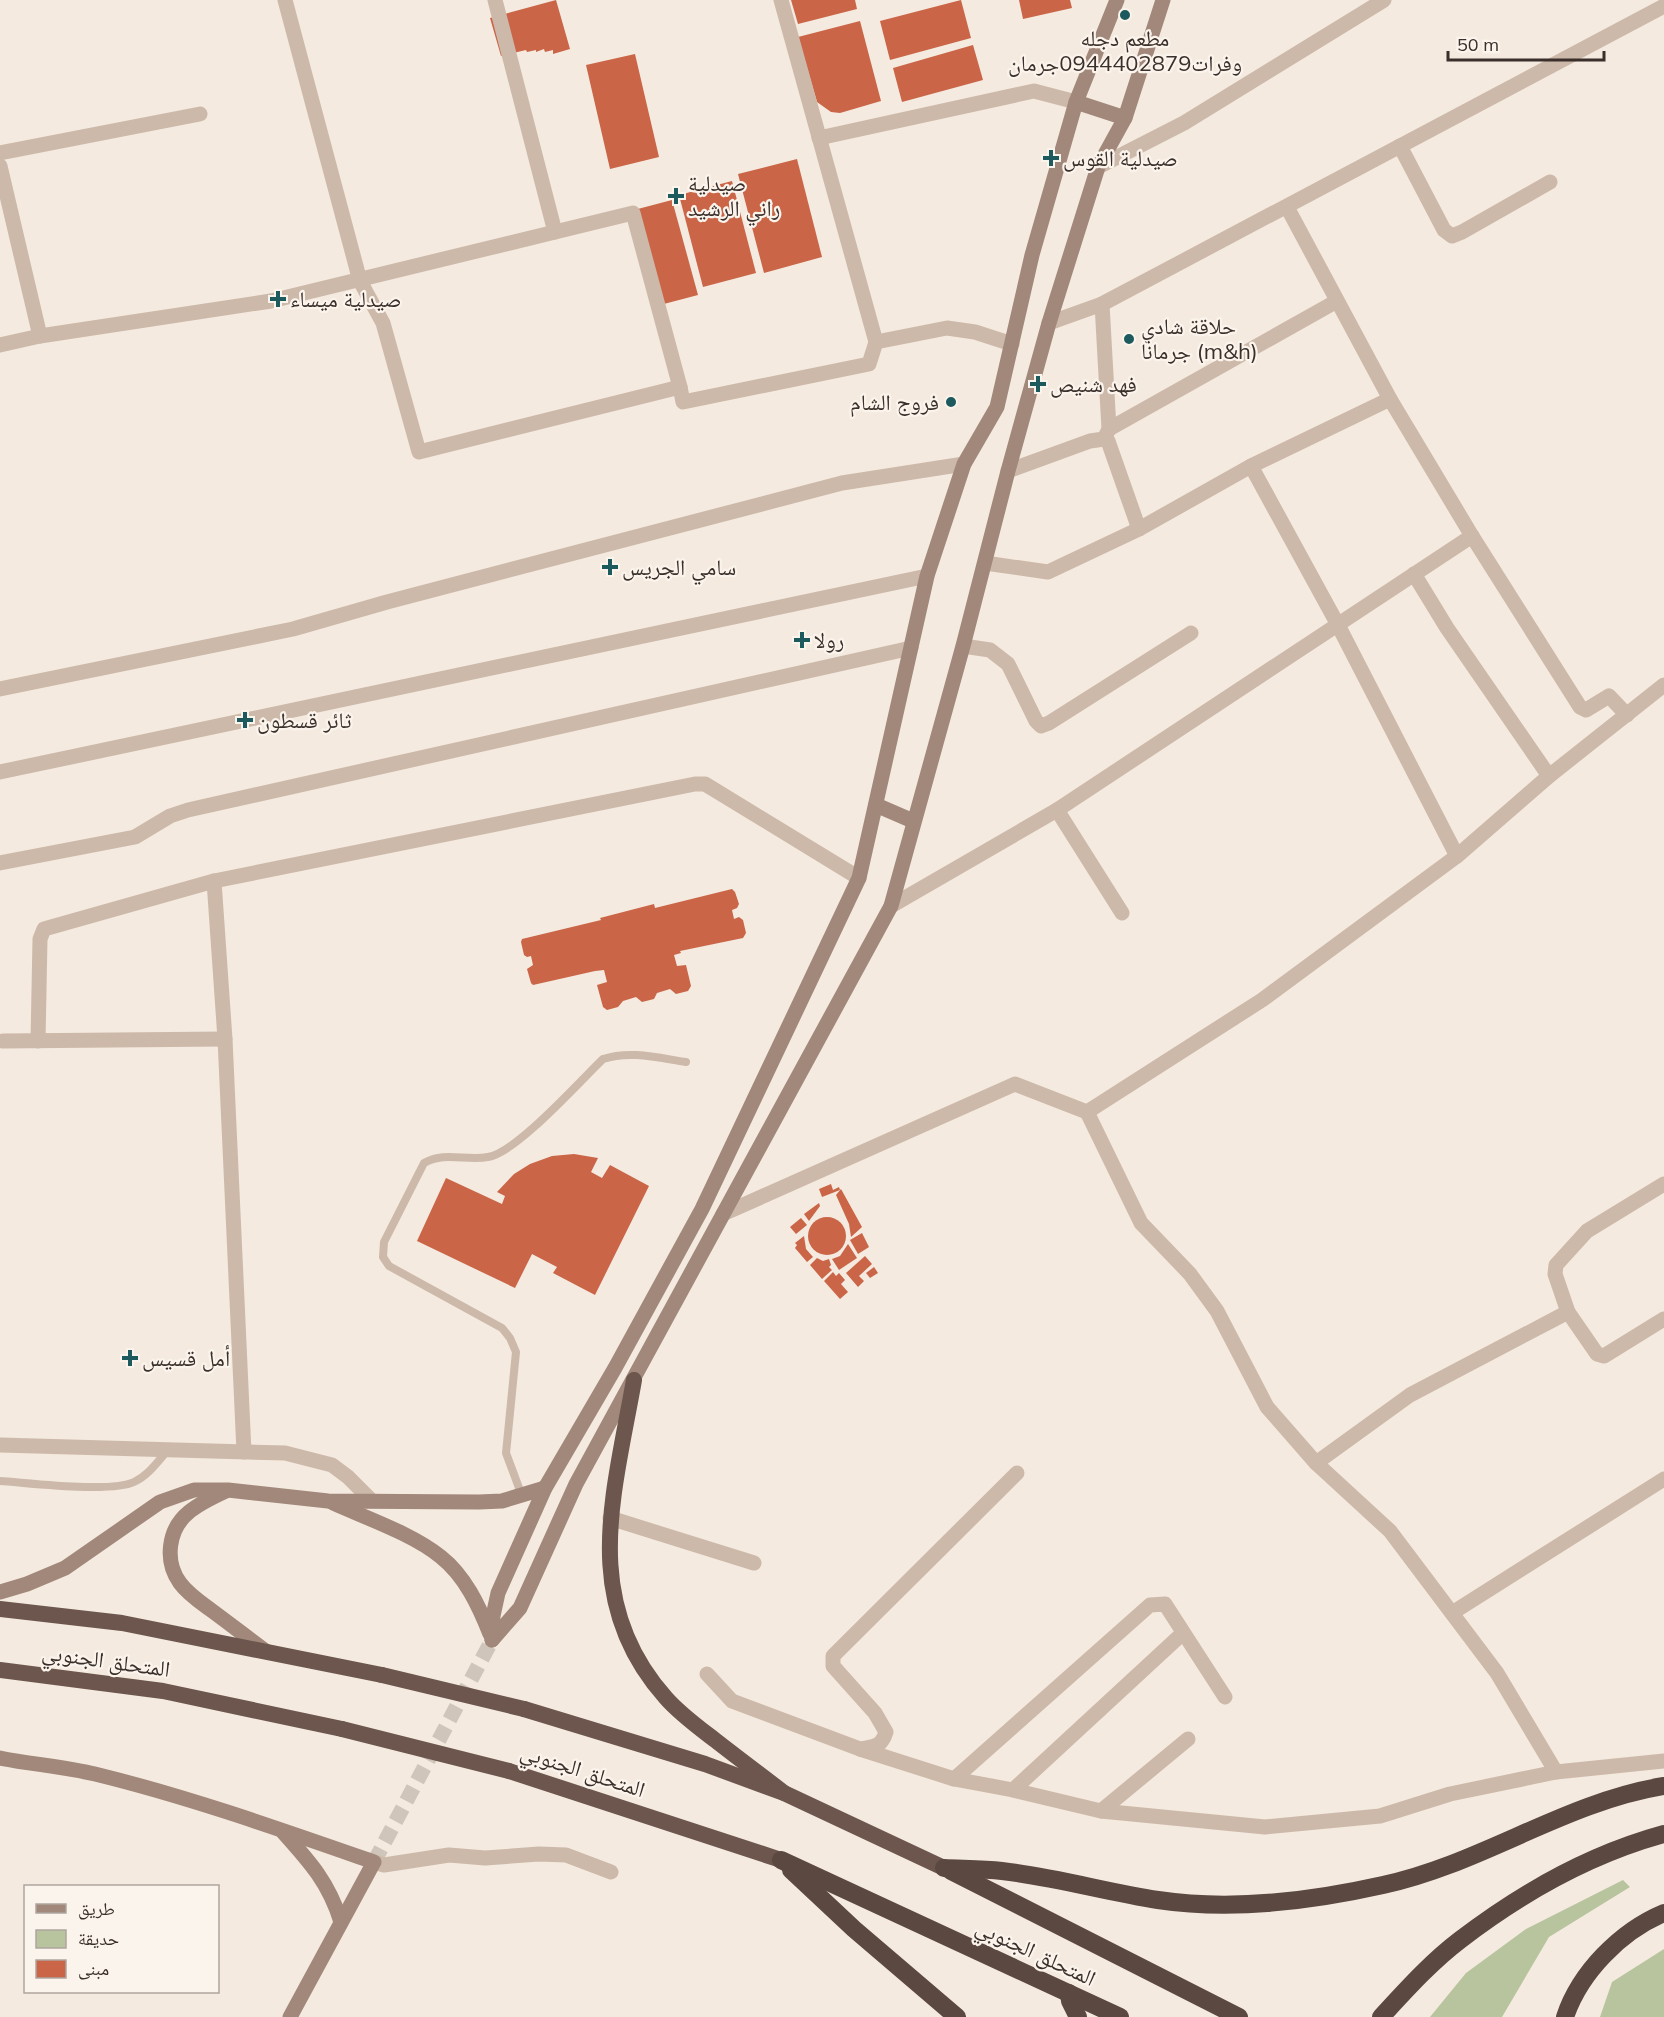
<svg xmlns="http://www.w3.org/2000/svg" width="1664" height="2017" font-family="Mulish,'Noto Naskh Arabic',sans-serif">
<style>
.green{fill:#b8c49e}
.building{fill:#ca6547}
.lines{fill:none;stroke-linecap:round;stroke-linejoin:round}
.secondary-tunnel{stroke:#cfc5bb;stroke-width:15;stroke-dasharray:15 8;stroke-linecap:butt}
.service{stroke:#cdb9aa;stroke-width:8}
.minor{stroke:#cdb9aa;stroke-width:15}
.secondary{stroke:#a1887b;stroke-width:15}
.trunk{stroke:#6c564d;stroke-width:16}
.motorway{stroke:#5b4840;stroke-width:18}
.trunk-bridge{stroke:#6c564d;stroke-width:16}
.poi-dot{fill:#1d5a5d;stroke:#fbf4ec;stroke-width:2}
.labels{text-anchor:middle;stroke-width:4.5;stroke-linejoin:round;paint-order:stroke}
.poi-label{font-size:22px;fill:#3a2f2a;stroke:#fbf4ec;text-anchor:start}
.street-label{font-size:22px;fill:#3a2f2a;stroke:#fbf4ec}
</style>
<rect width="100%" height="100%" fill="#f4eadf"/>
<!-- green -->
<g class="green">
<path d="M 1623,1880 L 1630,1887 L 1549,1937 L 1502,2017 L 1430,2017 L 1466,1973 L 1526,1929 Z"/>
<path d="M 1664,1949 L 1664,2017 L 1600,2017 L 1612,1982 Z"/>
</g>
<!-- building -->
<g class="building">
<path d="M 556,0 L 570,49 L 553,54 L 553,50 L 545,52 L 544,49 L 536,52 L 536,50 L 527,52 L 526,50 L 501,56 L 490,18 Z"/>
<path d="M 791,0 L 855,0 L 857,9 L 798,24 Z"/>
<path d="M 961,0 L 971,38 L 890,60 L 880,21 Z"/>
<path d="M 1019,0 L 1070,0 L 1072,8 L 1023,19 Z"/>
<path d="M 860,21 L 881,101 L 840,113 L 831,112 L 817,102 L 798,37 Z"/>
<path d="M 973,45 L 983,80 L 902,102 L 893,68 Z"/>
<path d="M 635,54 L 659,157 L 610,169 L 586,65 Z"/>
<path d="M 797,159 L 822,257 L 764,273 L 738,174 Z"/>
<path d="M 732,181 L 756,273 L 703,287 L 679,195 Z"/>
<path d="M 672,200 L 698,295 L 660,305 L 634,210 Z"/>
<path d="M 732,889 L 735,892 L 739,904 L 737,908 L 732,910 L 734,919 L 739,917 L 743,920 L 746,933 L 743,938 L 680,951 L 681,953 L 674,955 L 677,966 L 686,965 L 691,986 L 688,991 L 676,994 L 670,989 L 657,993 L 654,999 L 642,1002 L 636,997 L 623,1001 L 618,1007 L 607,1010 L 603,1007 L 597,985 L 607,982 L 604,970 L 595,971 L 533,985 L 531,983 L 527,969 L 533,965 L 531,956 L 527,957 L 524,955 L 521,942 L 522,939 L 601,920 L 600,918 L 654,904 L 655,908 Z"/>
<path d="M 574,1154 L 598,1158 L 591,1172 L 602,1178 L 610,1165 L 649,1186 L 595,1295 L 553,1273 L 557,1267 L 532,1254 L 515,1288 L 417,1241 L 446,1178 L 502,1204 L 505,1196 L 497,1192 L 514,1174 L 530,1164 L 552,1156 Z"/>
<path d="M 831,1184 L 833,1190 L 839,1187 L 840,1190 L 822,1197 L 819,1189 Z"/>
<path d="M 841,1189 L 862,1227 L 851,1237 L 849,1224 L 836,1195 Z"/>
<path d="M 819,1203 L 820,1206 L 809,1221 L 804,1214 Z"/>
<circle cx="827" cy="1236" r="19"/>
<path d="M 801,1218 L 807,1225 L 796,1234 L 790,1227 Z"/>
<path d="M 862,1233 L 869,1247 L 858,1254 L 850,1240 Z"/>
<path d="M 804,1236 L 806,1249 L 813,1257 L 807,1262 L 795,1248 L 797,1245 L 795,1243 Z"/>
<path d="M 848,1244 L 857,1258 L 839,1270 L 832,1259 L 840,1256 Z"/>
<path d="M 865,1256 L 872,1264 L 859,1276 L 864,1281 L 858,1287 L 846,1273 Z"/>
<path d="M 817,1258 L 823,1261 L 829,1259 L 831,1265 L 829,1267 L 832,1270 L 822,1279 L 810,1265 Z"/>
<path d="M 874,1267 L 878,1273 L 870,1278 L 866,1273 Z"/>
<path d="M 833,1272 L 836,1276 L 839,1273 L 845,1280 L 841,1284 L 848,1292 L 840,1299 L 824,1281 Z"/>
</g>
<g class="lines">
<!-- secondary-tunnel -->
<path class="secondary-tunnel" d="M 374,1862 L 492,1640"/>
<!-- service -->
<g class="service">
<path d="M 0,1481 C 30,1483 111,1493 134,1482 C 149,1475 158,1461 168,1450"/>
<path d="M 522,1496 L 506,1453 L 516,1352 L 510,1338 L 502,1328 L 389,1266 L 383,1257 L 384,1242 L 424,1163 C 445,1151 465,1161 488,1157 C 516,1153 580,1081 603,1059 C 630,1050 659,1058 686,1062"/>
</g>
<!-- minor -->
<g class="minor">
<path d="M 285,0 L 360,281 L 383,323 L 419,452 L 680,387 L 683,402 L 869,364 L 876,342 L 947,328 L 975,332 L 1012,344"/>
<path d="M 781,0 L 876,342"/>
<path d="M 819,138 L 1034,91 L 1076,102"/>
<path d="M 1400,146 L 1444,230 L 1452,236 L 1462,232 L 1550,182"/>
<path d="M 0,153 L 200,114"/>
<path d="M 0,166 L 40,336"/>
<path d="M 1098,167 L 1184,123 L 1384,0"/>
<path d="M 1287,207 L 1390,399 L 1472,536 L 1580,707 L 1586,710 L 1609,696 L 1627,715"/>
<path d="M 555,232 L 633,213 L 680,387"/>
<path d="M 1102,304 L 1109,429 L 1106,435"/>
<path d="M 1049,323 L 1102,304 L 1664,6"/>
<path d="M 0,345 L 40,336 L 271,301 L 555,232 L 495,0"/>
<path d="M 1109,429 L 1337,301"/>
<path d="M 1251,466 L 1338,625 L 1457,856"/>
<path d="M 1008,471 L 1090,441 L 1104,439 L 1108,441 L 1139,529"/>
<path d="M 985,563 L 1048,572 L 1139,529 L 1251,466 L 1390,399"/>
<path d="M 1414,574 L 1447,628 L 1549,776"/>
<path d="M 963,646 L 990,650 L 1008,664 L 1036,721 L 1041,726 L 1049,723 L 1191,633"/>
<path d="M 0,689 L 293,629 L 387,602 L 842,483 L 964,464"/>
<path d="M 0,772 L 927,576"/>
<path d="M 1057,810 L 1122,913"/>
<path d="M 0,863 L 135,837 L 170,816 L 188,810 L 911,648"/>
<path d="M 891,906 L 1057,810 L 1472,536"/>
<path d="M 3,1041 L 225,1039"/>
<path d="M 38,1041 L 40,939 L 44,929 L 214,881"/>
<path d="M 1087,1112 L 1141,1223 L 1190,1274 L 1217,1311 L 1267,1407 L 1316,1463 L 1390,1531 L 1497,1673 L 1556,1772"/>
<path d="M 723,1214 L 1015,1084 L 1087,1112 L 1262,1000 L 1457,856 L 1549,776 L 1664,685"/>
<path d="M 1568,1312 L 1555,1274 L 1556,1265 L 1587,1231 L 1664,1184"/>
<path d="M 0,1445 L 285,1453 L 332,1465 L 348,1477 L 371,1500"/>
<path d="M 244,1452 L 225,1039 L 214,881 L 695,784 L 705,784 L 859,878"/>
<path d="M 1316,1463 L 1410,1395 L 1568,1312 L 1597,1354 L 1604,1356 L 1664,1319"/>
<path d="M 610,1518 L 754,1563"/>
<path d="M 1452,1613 L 1664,1479"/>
<path d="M 707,1674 L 732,1701 L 860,1749 L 954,1779 L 1013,1790 L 1101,1811 L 1265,1827 L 1380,1816 L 1450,1794 L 1556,1772 L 1664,1761"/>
<path d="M 860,1749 C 874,1746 881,1748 886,1732 L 875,1713 L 833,1666 L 833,1656 L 1017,1473"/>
<path d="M 954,1779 L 1150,1605 L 1165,1604 L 1225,1697"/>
<path d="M 1013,1790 L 1183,1633"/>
<path d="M 1101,1811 L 1188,1739"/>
<path d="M 374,1862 L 384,1865 L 449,1855 L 485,1858 L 539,1854 L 566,1855 L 611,1872"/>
</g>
<!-- secondary -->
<g class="secondary">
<path d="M 1076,102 L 1125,118"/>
<path d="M 876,805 L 913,821"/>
<path d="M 226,1491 C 213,1497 200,1503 189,1512 C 168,1529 164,1561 180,1583 C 188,1594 200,1602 211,1610 C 230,1624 248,1638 267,1652"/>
<path d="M 333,1503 C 366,1518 413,1534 441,1557 C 465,1576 479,1606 490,1634"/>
<path d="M 0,1592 L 27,1584 L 65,1568 L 160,1502 L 194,1490 L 228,1490 L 328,1501 L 479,1502 L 502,1501 L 545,1488"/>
<path d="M 492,1640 L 520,1608 L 576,1484 L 891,906 L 963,646 L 1008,471 L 1049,323 L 1098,167 L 1125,118 L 1163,0"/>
<path d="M 492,1640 L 493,1616 L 498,1593 L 545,1488 L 615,1368 L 702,1209 L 859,878 L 927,576 L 964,464 L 997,407 L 1032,255 L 1076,102 L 1117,0"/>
<path d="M 0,1758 C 31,1764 64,1767 95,1774 C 189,1797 282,1830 374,1862 L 290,2017"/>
<path d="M 283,1832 C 310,1862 329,1883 341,1922"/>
</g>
<!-- trunk -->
<g class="trunk">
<path d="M 634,1380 C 614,1494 579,1601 666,1698 C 680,1714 698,1727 715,1740 C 738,1758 761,1775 784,1793"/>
<path d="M 0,1609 L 122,1623 L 382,1675"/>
<path d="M 0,1670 L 163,1691 L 342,1729"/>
<path d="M 524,1709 L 705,1764 L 784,1793 L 944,1868"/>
<path d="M 509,1771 L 781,1860"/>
</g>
<!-- motorway -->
<g class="motorway">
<path d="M 781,1860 L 1120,2017"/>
<path d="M 944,1868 C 963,1869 983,1869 1002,1871 C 1055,1877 1106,1892 1158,1900 C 1231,1911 1312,1901 1383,1885 C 1481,1864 1565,1802 1664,1786"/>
<path d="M 791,1870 L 854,1929 L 957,2017"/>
<path d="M 951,1871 L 1239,2017"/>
<path d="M 1069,1993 L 1070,2001 L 1078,2017"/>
<path d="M 1381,2017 C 1406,1990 1431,1962 1460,1940 C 1520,1894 1591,1854 1664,1834"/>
<path d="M 1565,2017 C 1580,1972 1621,1931 1664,1913"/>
</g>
<!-- trunk-bridge -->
<g class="trunk-bridge">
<path d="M 382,1675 L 524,1709"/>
<path d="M 342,1729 L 509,1771"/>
</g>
</g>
<!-- markers -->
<g class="poi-dot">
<circle cx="1125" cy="15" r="6"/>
<path d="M1048 149h6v6h6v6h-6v6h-6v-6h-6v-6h6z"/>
<path d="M673 187h6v6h6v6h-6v6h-6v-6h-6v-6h6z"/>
<path d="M275 290h6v6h6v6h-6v6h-6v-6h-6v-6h6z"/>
<circle cx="1129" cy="339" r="6"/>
<path d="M1035 375h6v6h6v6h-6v6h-6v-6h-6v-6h6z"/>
<circle cx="951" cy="402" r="6"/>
<path d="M607 558h6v6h6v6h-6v6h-6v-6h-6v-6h6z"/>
<path d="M799 631h6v6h6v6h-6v6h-6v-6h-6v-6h6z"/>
<path d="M242 711h6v6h6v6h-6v6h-6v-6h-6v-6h6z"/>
<path d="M127 1349h6v6h6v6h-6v6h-6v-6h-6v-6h6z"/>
</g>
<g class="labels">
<!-- poi labels -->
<g class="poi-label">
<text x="1125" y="46" text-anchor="middle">مطعم دجله<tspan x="1125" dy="25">وفرات0944402879جرمان</tspan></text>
<text x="1063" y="166">صيدلية القوس</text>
<text x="688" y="191">صيدلية<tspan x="688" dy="25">راني الرشيد</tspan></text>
<text x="290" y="307">صيدلية ميساء</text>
<text x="1141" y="334">حلاقة شادي<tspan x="1141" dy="25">جرمانا (m&amp;h)</tspan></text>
<text x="1050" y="392">فهد شنيص</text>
<text x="939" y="410" text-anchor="end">فروج الشام</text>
<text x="622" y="575">سامي الجريس</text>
<text x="814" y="648">رولا</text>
<text x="257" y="728">ثائر قسطون</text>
<text x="142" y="1366">أمل قسيس</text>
</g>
<!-- street labels -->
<g class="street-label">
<text transform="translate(106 1660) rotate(8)" y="8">المتحلق الجنوبي</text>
<text transform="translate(583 1770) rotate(18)" y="8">المتحلق الجنوبي</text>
<text transform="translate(1036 1952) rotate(25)" y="8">المتحلق الجنوبي</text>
</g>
</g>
<!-- legend -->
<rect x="24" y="1885" width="195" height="108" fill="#fbf4ec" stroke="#aea59e" stroke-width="1.5"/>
<rect x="36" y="1904" width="30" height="9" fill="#a1887b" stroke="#aea59e" stroke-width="1.5"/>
<text x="78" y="1915" font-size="18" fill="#3a2f2a">طريق</text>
<rect x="36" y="1930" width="30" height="18" fill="#b8c49e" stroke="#aea59e" stroke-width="1.5"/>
<text x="78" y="1945" font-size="18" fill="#3a2f2a">حديقة</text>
<rect x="36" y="1960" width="30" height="18" fill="#ca6547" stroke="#aea59e" stroke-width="1.5"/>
<text x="78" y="1975" font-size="18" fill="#3a2f2a">مبنى</text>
<!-- scale -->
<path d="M1448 51v9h156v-9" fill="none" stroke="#3a2f2a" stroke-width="3"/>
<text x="1457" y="51" font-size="18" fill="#3a2f2a" stroke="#fbf4ec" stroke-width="4.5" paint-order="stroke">50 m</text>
</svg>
